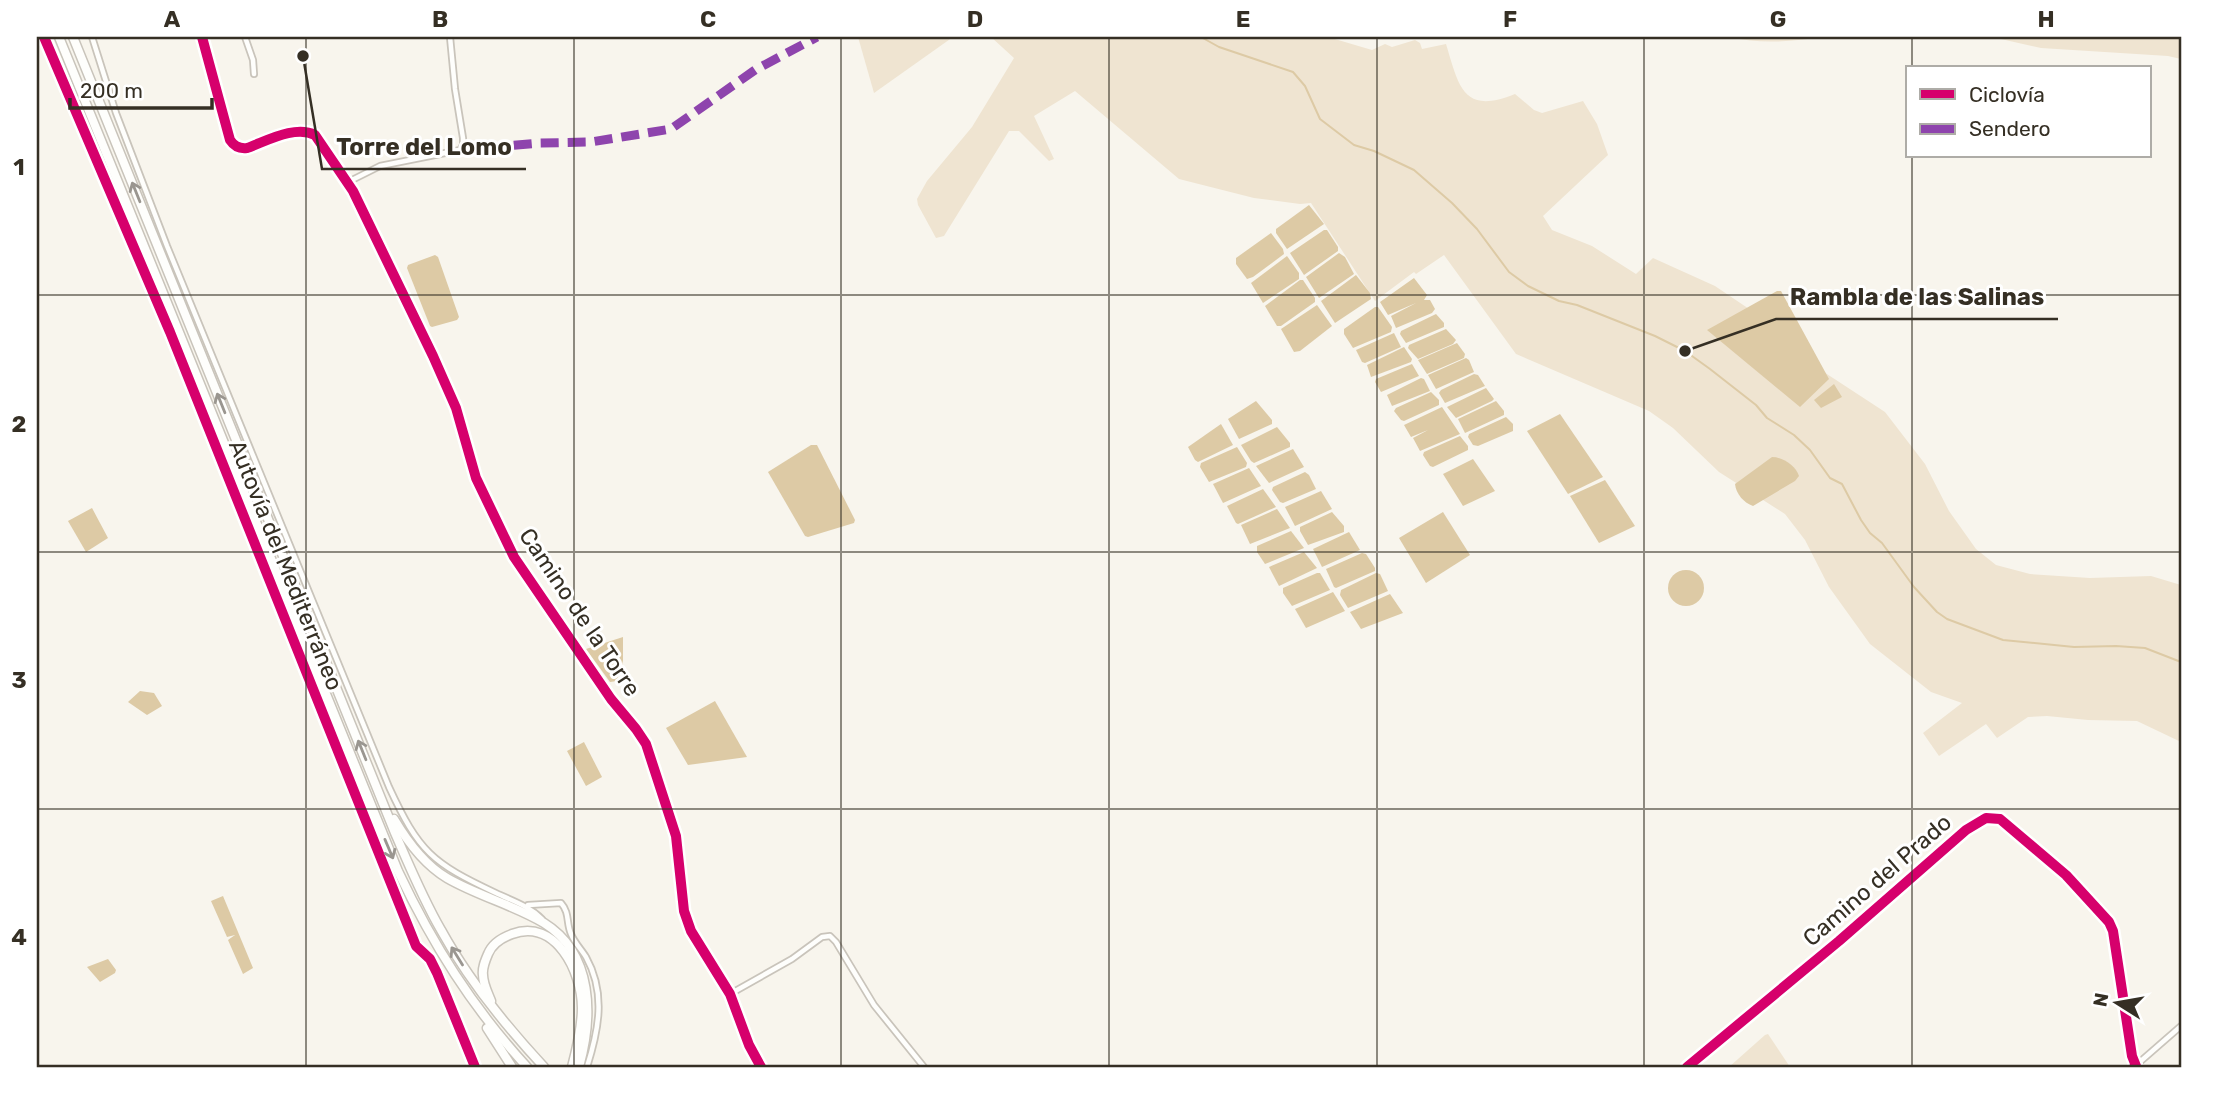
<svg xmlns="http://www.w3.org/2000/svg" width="2218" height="1104" font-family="Rubik,sans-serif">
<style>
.green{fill:#efe4d1}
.water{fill:#ddcaa5}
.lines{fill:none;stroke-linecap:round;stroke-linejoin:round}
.stream{stroke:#ddcaa5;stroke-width:2}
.street-tunnel{stroke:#d1cdc5;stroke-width:4.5;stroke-dasharray:4.5 2;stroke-linecap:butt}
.street-casing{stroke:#c9c4bb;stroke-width:8}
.highway-casing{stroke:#c9c4bb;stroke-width:11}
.street{stroke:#fefefc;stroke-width:4.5}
.highway{stroke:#fefefc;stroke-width:8}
.quiet{stroke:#8e44ad;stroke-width:9;stroke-dasharray:18 9;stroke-linecap:butt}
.cycleway-casing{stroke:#fff;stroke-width:15}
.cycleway{stroke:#d6006c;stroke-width:10}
.oneway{stroke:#9a9690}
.grid{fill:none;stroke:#352f24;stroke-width:2;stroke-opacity:0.55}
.labels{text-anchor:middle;stroke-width:6;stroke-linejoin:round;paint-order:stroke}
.street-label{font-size:23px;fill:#352f24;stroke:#fff}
.leader{fill:none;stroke:#352f24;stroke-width:2.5}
.callout-dot{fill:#352f24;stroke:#fff;stroke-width:2.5}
.callout-label{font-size:24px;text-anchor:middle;font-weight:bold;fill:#352f24;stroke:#fff;stroke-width:6;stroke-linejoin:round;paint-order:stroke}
.neatline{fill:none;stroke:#352f24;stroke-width:2.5}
.grid-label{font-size:23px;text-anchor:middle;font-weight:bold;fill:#352f24}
</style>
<rect width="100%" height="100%" fill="#f8f5ed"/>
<!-- green -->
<g class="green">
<path d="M 858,37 L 953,37 L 874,93 Z"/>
<path d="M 991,37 L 1328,37 L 1372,50 L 1385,44 L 1392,47 L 1415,40 L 1420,43 L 1422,49 L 1446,44 C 1459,87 1463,115 1515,94 L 1534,110 L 1542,113 L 1583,101 L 1597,124 L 1608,155 L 1543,216 L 1552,230 L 1592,246 L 1636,274 L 1653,258 L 1715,286 L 1761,317 L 1807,361 L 1885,412 L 1925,464 L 1949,511 L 1976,549 L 1996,565 L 2030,574 L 2090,578 L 2151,576 L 2181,585 L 2181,742 L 2137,721 L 2088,720 L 2047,716 L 2028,717 L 1997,738 L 1986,724 L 1939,756 L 1923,733 L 1962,703 L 1931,692 L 1870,644 L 1829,587 L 1805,540 L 1785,514 L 1719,472 L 1673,428 L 1649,411 L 1516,354 L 1444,255 L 1416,274 L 1414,272 L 1375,301 L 1311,203 L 1300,204 L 1254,198 L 1179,179 L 1075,91 L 1034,116 L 1054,159 L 1049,161 L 1019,131 L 1009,131 L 944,236 L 936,238 L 918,205 L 917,199 L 927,181 L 972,127 L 1014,58 Z"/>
<path d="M 1731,37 L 1824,37 C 1793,41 1762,45 1731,37 Z"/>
<path d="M 1992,37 L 2181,37 L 2181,59 L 2168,56 L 2041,48 Z"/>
<path d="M 1768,1034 L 1790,1067 L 1729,1067 L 1765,1035 Z"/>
</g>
<!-- water -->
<g class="water">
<path d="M 1309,205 L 1324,224 L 1287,249 L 1276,233 L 1276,229 Z"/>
<path d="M 1324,230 L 1327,230 L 1338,247 L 1338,251 L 1304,275 L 1290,253 Z"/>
<path d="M 1271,233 L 1283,249 L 1284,254 L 1253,277 L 1247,279 L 1236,264 L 1236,258 Z"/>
<path d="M 1339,253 L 1345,257 L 1354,274 L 1319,298 L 1306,277 Z"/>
<path d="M 435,255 L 438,257 L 459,317 L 457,320 L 432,327 L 430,326 L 407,268 L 408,265 Z"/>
<path d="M 1287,256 L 1299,273 L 1299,279 L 1263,303 L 1251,283 Z"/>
<path d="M 1356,275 L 1370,293 L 1371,299 L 1335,323 L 1321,301 Z"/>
<path d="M 1414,278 L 1427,295 L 1424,300 L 1430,300 L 1435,309 L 1432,313 L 1396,328 L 1391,316 L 1416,303 L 1388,315 L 1380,302 Z"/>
<path d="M 1300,280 L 1303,280 L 1315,298 L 1315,302 L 1281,326 L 1277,326 L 1265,306 Z"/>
<path d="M 1777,291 L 1781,291 L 1829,379 L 1800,407 L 1707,330 Z"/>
<path d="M 1317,305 L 1332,326 L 1300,351 L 1294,352 L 1281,329 Z"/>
<path d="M 1375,307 L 1378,307 L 1392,327 L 1391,332 L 1353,348 L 1344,334 L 1344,329 Z"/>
<path d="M 1436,314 L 1444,323 L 1444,327 L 1406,343 L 1400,334 L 1401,331 Z"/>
<path d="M 1446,329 L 1456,340 L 1453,344 L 1418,359 L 1408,348 L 1409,345 Z"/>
<path d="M 1394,333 L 1401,347 L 1365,363 L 1362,362 L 1356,350 Z"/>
<path d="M 1457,343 L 1465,354 L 1464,358 L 1427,374 L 1418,360 Z"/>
<path d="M 1404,347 L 1412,359 L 1411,362 L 1371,377 L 1367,365 Z"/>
<path d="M 1466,358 L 1469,360 L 1474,372 L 1436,389 L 1428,375 Z"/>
<path d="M 1412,364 L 1419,376 L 1381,392 L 1375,382 L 1376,379 Z"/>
<path d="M 1474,374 L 1478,375 L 1485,386 L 1445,403 L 1439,393 L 1441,390 Z"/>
<path d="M 1421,378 L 1424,379 L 1430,391 L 1392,406 L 1387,395 Z"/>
<path d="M 1834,384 L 1842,397 L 1821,408 L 1814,400 Z"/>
<path d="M 1486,388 L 1494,399 L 1492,401 L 1456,418 L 1447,407 Z"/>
<path d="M 1431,392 L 1439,400 L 1439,405 L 1404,421 L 1401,420 L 1394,411 L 1396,408 Z"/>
<path d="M 1256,401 L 1272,420 L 1272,424 L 1239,439 L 1228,419 Z"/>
<path d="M 1496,401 L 1504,411 L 1504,415 L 1465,433 L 1458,419 Z"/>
<path d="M 1442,407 L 1460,434 L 1420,451 L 1413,438 L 1428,430 L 1411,437 L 1404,425 Z"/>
<path d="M 1560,414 L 1603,477 L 1568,494 L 1527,431 Z"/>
<path d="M 1506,417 L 1513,424 L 1513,431 L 1478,446 L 1473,445 L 1468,437 L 1469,434 Z"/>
<path d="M 1221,424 L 1233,445 L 1198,462 L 1195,460 L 1188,447 Z"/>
<path d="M 1277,427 L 1290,443 L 1290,447 L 1254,463 L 1251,461 L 1241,445 Z"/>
<path d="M 1460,436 L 1468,446 L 1468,450 L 1433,467 L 1430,466 L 1423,455 L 1424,452 Z"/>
<path d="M 811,445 L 817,445 L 855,520 L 854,523 L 808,537 L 805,536 L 768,472 Z"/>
<path d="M 1237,447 L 1247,463 L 1246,467 L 1209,482 L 1200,467 L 1201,463 Z"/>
<path d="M 1293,449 L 1304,467 L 1269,483 L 1256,466 Z"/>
<path d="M 1772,457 C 1783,457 1796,466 1799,476 L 1795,481 L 1753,506 C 1744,503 1736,494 1735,484 Z"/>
<path d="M 1473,459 L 1495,491 L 1463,506 L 1443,474 Z"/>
<path d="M 1249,468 L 1261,486 L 1223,503 L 1213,484 Z"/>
<path d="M 1305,472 L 1309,475 L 1316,489 L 1283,503 L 1280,502 L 1272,490 L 1273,487 Z"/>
<path d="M 1605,480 L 1635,526 L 1599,543 L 1570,496 Z"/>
<path d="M 1263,489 L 1276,507 L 1238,524 L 1236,523 L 1227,506 Z"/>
<path d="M 1321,491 L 1332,509 L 1295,526 L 1285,507 Z"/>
<path d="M 92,508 L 108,538 L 86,552 L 68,521 Z"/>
<path d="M 1277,509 L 1290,528 L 1250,544 L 1241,525 Z"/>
<path d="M 1332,512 L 1344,526 L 1344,532 L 1308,545 L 1300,531 L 1300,527 Z"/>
<path d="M 1443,512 L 1470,555 L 1426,583 L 1399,538 Z"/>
<path d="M 1291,531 L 1304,548 L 1265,564 L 1257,552 L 1257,546 Z"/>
<path d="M 1349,532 L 1360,550 L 1322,567 L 1313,549 Z"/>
<path d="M 1304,552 L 1317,568 L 1279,586 L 1269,567 Z"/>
<path d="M 1362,553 L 1366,554 L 1375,568 L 1375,571 L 1336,588 L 1334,587 L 1326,569 Z"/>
<circle cx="1686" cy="588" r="18"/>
<path d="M 1317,573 L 1320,573 L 1330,590 L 1292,606 L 1283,593 L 1283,588 Z"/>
<path d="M 1376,573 L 1380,574 L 1388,591 L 1348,608 L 1340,595 L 1341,590 Z"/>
<path d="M 1333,592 L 1345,611 L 1306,628 L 1295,609 Z"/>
<path d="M 1390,594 L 1403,613 L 1361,629 L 1350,612 Z"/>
<path d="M 623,637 L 623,661 L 617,681 L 610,682 L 586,649 Z"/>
<path d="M 140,691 L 154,693 L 162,706 L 147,715 L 128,702 Z"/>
<path d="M 715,701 L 747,757 L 688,765 L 666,728 Z"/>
<path d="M 584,742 L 602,777 L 586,786 L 567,751 Z"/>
<path d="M 223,896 L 253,968 L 243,974 L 228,940 L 235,935 L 227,937 L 211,901 Z"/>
<path d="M 108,959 L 116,970 L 115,973 L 100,982 L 87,967 Z"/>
</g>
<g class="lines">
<!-- stream -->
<path class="stream" d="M 1201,37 L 1219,47 L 1293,72 L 1305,86 L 1320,119 L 1354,145 L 1374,151 L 1414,170 L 1452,203 L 1477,229 L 1509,272 L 1528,286 L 1559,301 L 1577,305 L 1655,336 L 1685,351 L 1710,369 L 1756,405 L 1767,418 L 1794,435 L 1810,450 L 1830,478 L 1842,484 L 1861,520 L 1870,533 L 1882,543 L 1914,587 L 1937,612 L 1947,619 L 2003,640 L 2074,647 L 2116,646 L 2145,648 L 2181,662"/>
<!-- street-tunnel -->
<path class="street-tunnel" d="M 262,143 L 280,137"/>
<!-- street casing -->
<g class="street-casing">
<g id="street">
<path d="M 44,37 L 170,332 L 416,946 L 430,959 L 437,973 L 475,1067"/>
<path d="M 92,37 L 116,113 L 167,246 L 389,787 C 419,852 432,863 496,893 C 513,901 529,906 542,919"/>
<path d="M 202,37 L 230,140 C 240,153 249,147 262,143"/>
<path d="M 245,37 L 253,60 L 254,74"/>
<path d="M 280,137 L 300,131 L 315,135 L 348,182 L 456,408 L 476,478 L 514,557 L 611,699 L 636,729 L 646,744 L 676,836 L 684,911 L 691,931 L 730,994 L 749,1045 L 761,1067"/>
<path d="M 348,182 L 380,166 L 460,150 L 463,145 L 463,138 L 455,89 L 450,37"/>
<path d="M 528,905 L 561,903 C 570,913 566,923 571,934 C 574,942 581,949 586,957 C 606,993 599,1029 587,1067"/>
<path d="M 730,994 L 792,959 L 822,937 L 830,936 L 836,942 L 874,1005 L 924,1067"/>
<path d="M 1687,1067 L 1839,941 L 1966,830 L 1986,818 L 2000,819 L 2066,875 L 2109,922 L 2113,931 L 2132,1056 L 2136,1066"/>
<path d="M 2134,1067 L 2181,1026"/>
</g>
</g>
<!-- highway casing -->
<g class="highway-casing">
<g id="highway">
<path d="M 59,37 L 398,871 C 433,945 472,1007 527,1067"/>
<path d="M 73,37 L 395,833 C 409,865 423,899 441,930 C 469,981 505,1025 544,1067"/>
<path d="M 394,819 C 407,841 425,865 447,878 C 478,896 514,905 544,923 C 594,954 593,1017 579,1067"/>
<path d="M 491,1001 C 488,993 483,984 483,975 C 482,968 485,961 488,954 C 492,944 501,938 512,934 C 556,918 582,972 582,1008 C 582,1028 577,1048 572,1067"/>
<path d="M 487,1028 L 512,1067"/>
</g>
</g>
<!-- street -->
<use href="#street" class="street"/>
<!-- highway -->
<use href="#highway" class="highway"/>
<!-- quiet -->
<path class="quiet" d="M 460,150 L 540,143 L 591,142 L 671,129 L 755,70 L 817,37"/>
<!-- cycleway casing -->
<g class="cycleway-casing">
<g id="cycleway">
<path d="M 44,37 L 170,332 L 416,946 L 430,959 L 437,973 L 475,1067"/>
<path d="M 202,37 L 230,140 C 234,146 239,149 247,148 C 267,141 295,125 315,135 L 353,191 L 433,356 L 456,408 L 476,478 L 514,557 L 611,699 L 636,729 L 646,744 L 676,836 L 684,911 L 691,931 L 730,994 L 749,1045 L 761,1067"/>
<path d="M 1687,1067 L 1839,941 L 1966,830 L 1986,818 L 2000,819 L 2066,875 L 2109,922 L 2113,931 L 2132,1056 L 2136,1066 L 2134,1067"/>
</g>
</g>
<!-- cycleway -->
<use href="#cycleway" class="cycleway"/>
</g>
<!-- one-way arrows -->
<defs><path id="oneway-shaft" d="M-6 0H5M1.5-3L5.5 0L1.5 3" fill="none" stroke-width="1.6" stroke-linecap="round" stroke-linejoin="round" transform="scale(1.75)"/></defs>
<g class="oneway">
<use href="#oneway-shaft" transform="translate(136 192) rotate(-112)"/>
<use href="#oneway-shaft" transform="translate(221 403) rotate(-112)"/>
<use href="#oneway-shaft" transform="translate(362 750) rotate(-112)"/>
<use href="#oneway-shaft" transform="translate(389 849) rotate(67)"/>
<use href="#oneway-shaft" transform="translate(457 956) rotate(-122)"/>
</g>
<!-- grid -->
<path class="grid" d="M 306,37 L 306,1067M 574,37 L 574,1067M 841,37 L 841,1067M 1109,37 L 1109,1067M 1377,37 L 1377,1067M 1644,37 L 1644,1067M 1912,37 L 1912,68M 1912,156 L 1912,1067M 37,295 L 2181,295M 37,552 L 2181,552M 37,809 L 2181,809"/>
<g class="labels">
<!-- street labels -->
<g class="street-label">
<text transform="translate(286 565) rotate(68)" y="8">Autovía del Mediterráneo</text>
<text transform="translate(580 612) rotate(56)" y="8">Camino de la Torre</text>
<text transform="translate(1877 880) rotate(-41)" y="8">Camino del Prado</text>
</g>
</g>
<!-- callouts -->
<path class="leader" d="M303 56L322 169H526M1685 351L1776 319H2058"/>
<g class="callout-dot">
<circle cx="303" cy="56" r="7"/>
<circle cx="1685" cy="351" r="7"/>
</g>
<g class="callout-label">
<text x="424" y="155">Torre del Lomo</text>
<text x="1917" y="305">Rambla de las Salinas</text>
</g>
<!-- border -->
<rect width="2218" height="1104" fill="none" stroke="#ffffff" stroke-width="77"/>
<!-- legend -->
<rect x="1906" y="66" width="245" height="91" fill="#ffffff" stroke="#aeaca7" stroke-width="2"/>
<rect x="1920" y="89" width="35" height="10" fill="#d6006c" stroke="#aeaca7" stroke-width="2"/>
<text x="1969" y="102" font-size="21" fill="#352f24">Ciclovía</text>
<rect x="1920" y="124" width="35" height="10" fill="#8e44ad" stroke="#aeaca7" stroke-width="2"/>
<text x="1969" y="136" font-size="21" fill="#352f24">Sendero</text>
<!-- north arrow -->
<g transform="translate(2117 1003) rotate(281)" stroke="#ffffff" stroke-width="5" paint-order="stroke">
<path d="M0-5L12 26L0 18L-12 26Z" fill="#352f24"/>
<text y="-10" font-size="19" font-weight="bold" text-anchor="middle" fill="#352f24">N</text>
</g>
<!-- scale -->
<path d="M70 98v10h142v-10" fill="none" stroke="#352f24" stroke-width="3.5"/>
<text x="80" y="98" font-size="21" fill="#352f24" stroke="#ffffff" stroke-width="5" paint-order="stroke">200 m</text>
<rect x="38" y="38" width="2142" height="1028" class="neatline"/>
<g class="grid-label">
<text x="172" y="27">A</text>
<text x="440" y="27">B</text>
<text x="708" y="27">C</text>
<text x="975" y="27">D</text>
<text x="1243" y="27">E</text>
<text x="1510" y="27">F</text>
<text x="1778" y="27">G</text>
<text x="2046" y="27">H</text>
<text x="19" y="175">1</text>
<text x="19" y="432">2</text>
<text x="19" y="688">3</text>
<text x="19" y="945">4</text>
</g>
</svg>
